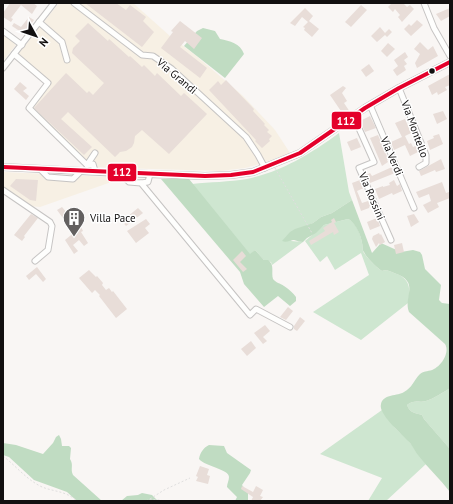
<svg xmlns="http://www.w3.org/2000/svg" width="453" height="504" font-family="'PT Sans',sans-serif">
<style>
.industrial{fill:#f7f0e4}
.green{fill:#cee6d0}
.forest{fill:#c0dcc2}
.building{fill:#e8ddd8}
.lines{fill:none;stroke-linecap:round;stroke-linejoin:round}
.minor-casing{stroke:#c6c4c3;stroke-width:7}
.major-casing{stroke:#c6c4c3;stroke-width:8}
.path{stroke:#e0dfdf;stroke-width:1;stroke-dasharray:2 2;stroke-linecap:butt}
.minor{stroke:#fefefd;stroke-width:5}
.major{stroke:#fefefd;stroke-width:6}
.bus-1-casing{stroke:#fff;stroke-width:7}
.bus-1{stroke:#e4002b;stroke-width:4}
.bus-dot{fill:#121010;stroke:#fff;stroke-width:1.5}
.labels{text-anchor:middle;stroke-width:3;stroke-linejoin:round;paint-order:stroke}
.street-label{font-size:11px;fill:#121010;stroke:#fff}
.poi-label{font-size:11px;fill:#121010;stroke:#fff;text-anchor:start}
.line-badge{stroke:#fff;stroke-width:1.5}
.badge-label{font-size:11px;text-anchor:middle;font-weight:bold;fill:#fff}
</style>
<rect width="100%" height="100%" fill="#f9f6f4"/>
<!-- industrial -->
<g class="industrial">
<path d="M 59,3 L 133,3 L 171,37 L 194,54 L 243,96 L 275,130 L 290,153 L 260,164 L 245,168 L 220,171 L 85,167 L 30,109 L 45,83 L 16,57 Z"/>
<path d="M 3,33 L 16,45 L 3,61 Z"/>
<path d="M 3,172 L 109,177 L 119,178 L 120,179 L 40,207 L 20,205 L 3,194 Z"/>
</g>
<!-- green -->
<g class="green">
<path d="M 339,133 L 349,192 L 352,200 L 332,213 L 321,217 L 313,223 L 301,228 L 291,241 L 303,242 L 272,265 L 271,262 L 264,260 L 255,250 L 250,255 L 192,184 C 210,182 229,182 247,179 C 281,172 312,153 339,133 Z"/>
<path d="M 348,219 C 356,222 361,235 362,243 C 363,246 362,250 364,253 C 367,258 377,268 382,271 C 386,269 390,271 394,273 C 410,278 411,288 408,303 L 361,340 L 313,312 L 369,275 L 361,253 L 335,270 L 327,256 L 320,262 L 305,241 L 324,225 Z"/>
<path d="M 450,388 L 450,448 L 449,448 L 424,419 L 422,415 C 415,413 410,413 407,405 C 414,399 419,403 426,401 C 433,399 444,392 450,388 Z"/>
<path d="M 382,410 L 395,428 L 408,440 L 426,464 L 386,501 L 368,501 L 382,478 L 320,454 Z"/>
</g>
<!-- forest -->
<g class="forest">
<path d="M 203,28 L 215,31 L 220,39 C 230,41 240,43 244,54 L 225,78 L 184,46 L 197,31 Z"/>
<path d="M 161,179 L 189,179 L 250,254 L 255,250 L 264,260 L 268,260 C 275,265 271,272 273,279 C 276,283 280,283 284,286 C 289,289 293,293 296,297 L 296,301 L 290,306 L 278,296 L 264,307 L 244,284 L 240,272 Z"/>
<path d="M 352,200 L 372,253 L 381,243 L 401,252 L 413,250 L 420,252 L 422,255 L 425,269 L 441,285 L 439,300 L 442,303 L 450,304 L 450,388 C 444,392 433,399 426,401 C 419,403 414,399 407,405 C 410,413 415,413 422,415 L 424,419 L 450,449 L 450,492 C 440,479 428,468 418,455 C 414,450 412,444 407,440 C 401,433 378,414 381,404 C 383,394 398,396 404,392 C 412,388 414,380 420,374 C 425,370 429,372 434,369 C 442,365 450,352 445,344 L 409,312 C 403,296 421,282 394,273 C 390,271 386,269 382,271 C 377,268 366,257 364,252 C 362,250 363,246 362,243 C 361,235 356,225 350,220 L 348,219 L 324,225 L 316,233 L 307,238 L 303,242 C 299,242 298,241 294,240 C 290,240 287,243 282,241 L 290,232 L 295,229 L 313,223 L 321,217 L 332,213 Z"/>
<path d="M 59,435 L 61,439 L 62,446 L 69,446 L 71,448 L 70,459 C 74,465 70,469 73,475 L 102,501 L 77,501 L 67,492 L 34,480 L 9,457 L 3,455 L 3,443 L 16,445 L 43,454 L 53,443 L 56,437 Z"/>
<path d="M 209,445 L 224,446 L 227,453 L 251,470 L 250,473 L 242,485 L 248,493 L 248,501 L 235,501 L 237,497 L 227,487 C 227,484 229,480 229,477 C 229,469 206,467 199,459 C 200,453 203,448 209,445 Z"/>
<path d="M 142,493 L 152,495 L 158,501 L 121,501 L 127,496 L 138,495 Z"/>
</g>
<!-- building -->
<g class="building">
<path d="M 10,3 L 33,3 L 37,6 L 32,14 L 21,5 L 11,18 L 13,19 L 11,22 L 3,17 L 3,13 Z"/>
<path d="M 85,3 L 116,3 L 126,10 L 130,5 L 146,17 L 143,21 L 154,32 L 142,47 Z"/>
<path d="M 392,3 L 403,3 L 407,7 L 410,5 L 414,9 L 402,22 L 398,17 L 400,15 L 395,9 L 393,12 L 388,7 Z"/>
<path d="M 361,5 L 367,10 L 351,27 L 345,22 Z"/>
<path d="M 305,8 L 313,16 L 309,21 L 319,29 L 312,37 L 304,30 L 305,28 L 303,27 L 308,22 L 302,17 L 295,26 L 290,23 Z"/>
<path d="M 450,8 L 450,16 L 441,21 L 436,14 Z"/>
<path d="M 29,17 L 34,20 L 24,34 L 12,26 L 14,23 L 21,27 Z"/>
<path d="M 417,20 L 423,25 L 411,36 L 404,29 L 409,24 L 411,26 Z"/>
<path d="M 180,21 L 202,38 L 194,49 L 185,41 L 180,47 L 207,68 L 200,78 L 161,48 L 173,32 L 171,31 Z"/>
<path d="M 88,23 L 108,41 L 109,39 L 129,57 L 130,56 L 142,67 L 144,65 L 155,76 L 157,73 L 181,96 L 184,93 L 207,114 L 169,154 L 142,130 L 135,136 L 134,143 L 132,147 L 126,151 L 120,152 L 115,157 L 68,112 L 61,119 L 92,147 L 84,155 L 34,108 L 66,73 L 87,93 L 89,91 L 93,95 L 104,83 L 72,53 L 73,48 L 80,41 L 75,36 Z"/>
<path d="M 380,27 L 385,33 L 389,29 L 392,32 L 387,37 L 385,35 L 377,42 L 371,36 Z"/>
<path d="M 420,42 L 428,50 L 433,46 L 438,56 L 417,68 L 415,63 L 420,54 L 414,49 Z"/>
<path d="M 388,43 L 395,49 L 387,57 L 381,51 Z"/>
<path d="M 405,52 L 408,57 L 404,60 L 407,64 L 404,66 L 406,70 L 397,76 L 393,70 L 398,66 L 394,60 Z"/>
<path d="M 369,64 L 374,71 L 366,77 L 361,70 Z"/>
<path d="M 450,74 L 450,85 L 445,87 L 447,90 L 438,95 L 437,92 L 432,95 L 428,86 Z"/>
<path d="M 226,80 L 254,109 L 253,111 L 265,124 L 264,125 L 269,130 L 267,132 L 272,136 L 269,139 L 270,141 L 262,148 L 255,141 L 256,140 L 209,90 L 218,81 L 221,85 Z"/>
<path d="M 20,82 L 27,88 L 23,91 L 29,96 L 26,100 L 14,89 Z"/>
<path d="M 343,86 L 346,88 L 342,93 L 347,101 L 344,103 L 350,112 L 345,117 L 330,95 Z"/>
<path d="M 443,111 L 447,119 L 437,124 L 433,114 Z"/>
<path d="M 370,116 L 376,128 L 365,132 L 360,121 Z"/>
<path d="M 405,119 L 411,133 L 405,136 L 409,144 L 411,143 L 413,147 L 418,145 L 420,151 L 410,156 L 405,145 L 394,150 L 391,142 L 402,137 L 395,123 Z"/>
<path d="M 439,134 L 443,144 L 430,150 L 427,141 L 434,138 L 433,136 Z"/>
<path d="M 378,135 L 388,159 L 387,160 L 388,162 L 382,166 L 370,138 Z"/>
<path d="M 357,138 L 361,147 L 351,151 L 347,142 Z"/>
<path d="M 441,159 L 445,169 L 436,172 L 435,170 L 421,176 L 419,171 Z"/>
<path d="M 392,167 L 395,173 L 370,183 L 366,175 L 370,173 L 372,176 Z"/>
<path d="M 16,179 L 38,180 L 36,201 L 30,200 L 10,186 Z"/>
<path d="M 360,180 L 364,188 L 357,191 L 362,203 L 368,201 L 370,205 L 369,208 L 361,211 L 352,183 Z"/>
<path d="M 394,180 L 397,186 L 400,184 L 402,191 L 393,195 L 392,193 L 379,199 L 375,189 L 383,186 L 383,187 L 390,185 L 389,183 Z"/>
<path d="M 442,182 L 446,193 L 449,192 L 450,198 L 437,203 L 439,207 L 428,213 L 423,205 L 431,201 L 429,194 L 419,198 L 416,192 Z"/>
<path d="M 62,207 L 67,213 L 72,209 L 83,225 L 78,229 L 69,218 L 65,221 L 57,210 Z"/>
<path d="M 138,208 L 143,213 L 126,226 L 122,221 Z"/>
<path d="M 31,214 L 38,218 L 24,236 L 25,237 L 22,241 L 14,235 Z"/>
<path d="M 414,214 L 419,222 L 411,227 L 407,216 Z"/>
<path d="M 334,218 L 336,222 L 334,223 L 339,232 L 334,235 L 333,232 L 311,245 L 309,241 L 325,231 L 323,228 L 332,222 L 331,220 Z"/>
<path d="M 377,218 L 380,226 L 370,230 L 367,222 Z"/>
<path d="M 146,219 L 150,224 L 145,228 L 149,233 L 136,243 L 127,231 Z"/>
<path d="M 81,227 L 83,231 L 81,232 L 88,243 L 84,246 L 79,240 L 73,245 L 78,251 L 74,254 L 65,240 Z"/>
<path d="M 379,233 L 380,235 L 381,234 L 385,242 L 380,245 L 379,243 L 376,247 L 372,239 L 373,236 Z"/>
<path d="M 402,243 L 404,252 L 396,254 L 394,245 Z"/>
<path d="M 242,251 L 246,256 L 240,262 L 247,269 L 243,272 L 233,260 Z"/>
<path d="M 37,267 L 46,279 L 43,282 L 36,274 L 29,280 L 26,276 Z"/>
<path d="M 89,270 L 96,277 L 97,276 L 103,283 L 102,285 L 106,290 L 109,288 L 112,292 L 113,291 L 127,309 L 116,318 L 99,296 L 100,295 L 95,290 L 92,293 L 79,278 Z"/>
<path d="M 288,307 L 293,311 L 286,320 L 280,317 Z"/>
<path d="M 300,317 L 305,321 L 297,331 L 294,329 L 294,326 Z"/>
<path d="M 265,325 L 270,331 L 263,337 L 267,341 L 263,344 L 254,333 Z"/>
<path d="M 251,341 L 256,348 L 247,356 L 241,349 Z"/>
<path d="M 200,466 L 209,469 L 207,475 L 210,476 L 208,484 L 196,481 L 198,477 L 196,476 Z"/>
<path d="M 242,486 L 253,492 L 256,486 L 263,490 L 260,496 L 263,497 L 260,501 L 251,501 L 253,497 L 241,489 Z"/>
</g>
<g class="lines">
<!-- minor casing -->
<g class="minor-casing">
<g id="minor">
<path d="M 74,3 L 142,55 L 153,56 L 172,69 L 246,137 L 258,155 L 265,168"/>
<path d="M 424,3 L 434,28 L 450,56"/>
<path d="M 39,22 L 62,42 L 67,60"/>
<path d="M 3,31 L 22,45"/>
<path d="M 14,54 L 48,83 L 29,108 L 31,110 L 87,165 L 95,153"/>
<path d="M 3,68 L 54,3"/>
<path d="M 399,88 L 426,155 L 426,163 L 419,167"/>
<path d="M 370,105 L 414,208"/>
<path d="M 353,115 L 374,162 L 359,168 L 391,240"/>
<path d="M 87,165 L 93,164 L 95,171"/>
<path d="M 40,169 L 48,177 L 73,179 L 81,171"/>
<path d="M 120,173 L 129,182 L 141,183 L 250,315 L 256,309 L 290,327"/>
<path d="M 141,183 L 148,182 L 150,174"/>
<path d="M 3,190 L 50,222 L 52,226 L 48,250 L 35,261"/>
</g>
</g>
<!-- major casing -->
<g class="major-casing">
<path id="major" d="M 3,167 L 120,173 L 205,176 L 231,175 L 253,172 L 300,153 L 365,108 L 399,88 L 450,62"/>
</g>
<!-- path -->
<g class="path">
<path d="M 275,168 L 312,233"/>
<path d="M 3,456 C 16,466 25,478 40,486 C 52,492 65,490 77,501"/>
<path d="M 150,499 L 164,490 L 190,478"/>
<path d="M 146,501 L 150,499 L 166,501"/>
</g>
<!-- minor -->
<use href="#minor" class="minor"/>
<!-- major -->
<use href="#major" class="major"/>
<!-- bus-1 casing -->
<g class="bus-1-casing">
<path id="bus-1" d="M 3,167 L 205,176 L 231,175 L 253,172 L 300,153 L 365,108 L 399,88 L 450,62"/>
</g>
<!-- bus-1 -->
<use href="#bus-1" class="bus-1"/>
</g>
<!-- icons -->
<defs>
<g id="building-pin" transform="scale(1.15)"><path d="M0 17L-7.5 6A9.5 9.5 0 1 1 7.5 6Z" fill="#636060" stroke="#fff"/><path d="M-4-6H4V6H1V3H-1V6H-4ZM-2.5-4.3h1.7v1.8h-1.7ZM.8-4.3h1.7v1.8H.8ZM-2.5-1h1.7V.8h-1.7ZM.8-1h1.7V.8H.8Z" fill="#fff"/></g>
</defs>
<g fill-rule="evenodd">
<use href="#building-pin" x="74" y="218"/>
</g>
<!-- markers -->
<circle class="bus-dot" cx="432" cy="71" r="3.5"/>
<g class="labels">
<!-- street labels -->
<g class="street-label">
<text transform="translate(177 76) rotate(40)" y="4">Via Grandi</text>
<text transform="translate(415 129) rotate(70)" y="4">Via Montello</text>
<text transform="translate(392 156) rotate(67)" y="4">Via Verdi</text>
<text transform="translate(372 196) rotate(67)" y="4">Via Rossini</text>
</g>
<!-- poi labels -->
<g class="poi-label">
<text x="90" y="222">Villa Pace</text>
</g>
</g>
<g class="line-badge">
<rect x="331" y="111" width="31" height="19" rx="4" fill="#e4002b"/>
<rect x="107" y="163" width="30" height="19" rx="4" fill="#e4002b"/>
</g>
<g class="badge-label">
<text x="346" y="125">112</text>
<text x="122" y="176">112</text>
</g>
<!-- border -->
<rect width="453" height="504" fill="none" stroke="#121010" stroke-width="8"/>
<!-- north arrow -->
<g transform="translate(36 36) rotate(130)" stroke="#ffffff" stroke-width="3" paint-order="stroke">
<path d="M0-3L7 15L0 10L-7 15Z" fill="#121010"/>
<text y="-6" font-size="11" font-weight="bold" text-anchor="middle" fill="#121010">N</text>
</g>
</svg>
